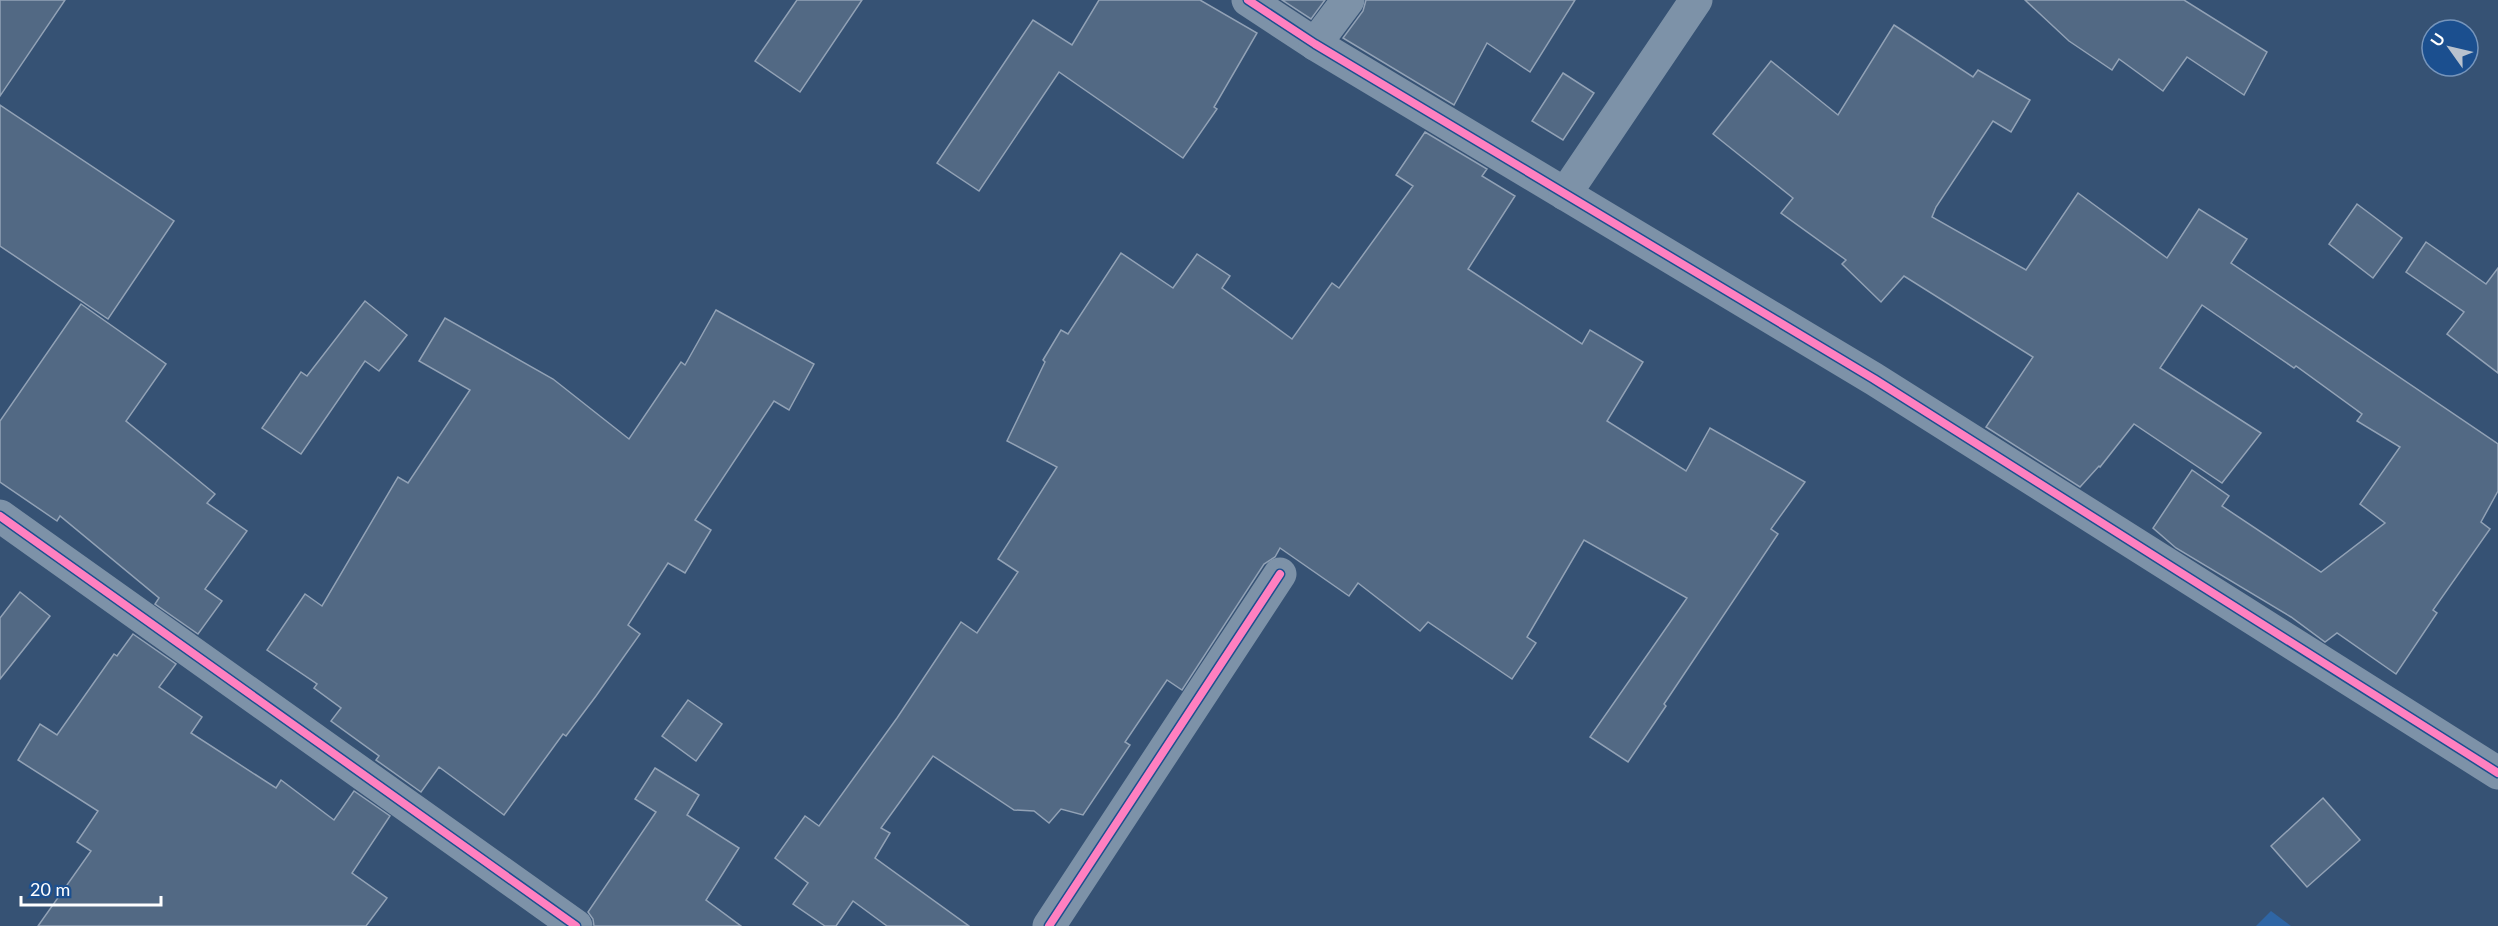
<svg xmlns="http://www.w3.org/2000/svg" width="2498" height="926" font-family="Lato,sans-serif">
<style>
.green{fill:#2f66a5}
.building{fill:#526984;stroke:#92a2b6;stroke-width:1.5}
.lines{fill:none;stroke-linecap:round;stroke-linejoin:round}
.minor{stroke:#7d92a8;stroke-width:33}
.cycleway-casing{stroke:#1b4f8f;stroke-width:11}
.cycleway{stroke:#ff80c0;stroke-width:8}
</style>
<rect width="100%" height="100%" fill="#365274"/>
<!-- green -->
<path class="green" d="M 2271,911 L 2291,926 L 2256,926 Z"/>
<!-- building -->
<g class="building">
<path d="M 0,0 L 65,0 L 0,96 Z"/>
<path d="M 797,0 L 862,0 L 800,92 L 755,61 Z"/>
<path d="M 1099,0 L 1200,0 L 1257,33 L 1214,107 L 1217,109 L 1183,158 L 1059,72 L 979,191 L 937,163 L 1033,20 L 1072,45 Z"/>
<path d="M 1282,0 L 1325,0 L 1311,19 Z"/>
<path d="M 1366,0 L 1575,0 L 1530,72 L 1487,43 L 1454,105 L 1343,38 L 1363,11 Z"/>
<path d="M 2025,0 L 2184,0 L 2267,52 L 2244,95 L 2187,57 L 2163,91 L 2119,59 L 2112,70 L 2069,41 Z"/>
<path d="M 1894,25 L 1973,77 L 1978,70 L 2030,100 L 2011,132 L 1993,121 L 1936,207 L 1932,217 L 2026,270 L 2078,193 L 2167,258 L 2199,209 L 2247,239 L 2231,263 L 2498,444 L 2498,491 L 2481,522 L 2490,529 L 2433,610 L 2437,613 L 2396,674 L 2337,633 L 2325,642 L 2291,617 L 2176,548 L 2153,528 L 2192,470 L 2229,496 L 2222,506 L 2321,572 L 2385,523 L 2360,504 L 2400,447 L 2357,421 L 2362,414 L 2296,366 L 2294,368 L 2202,305 L 2160,368 L 2261,433 L 2222,483 L 2134,424 L 2100,467 L 2099,466 L 2080,487 L 1986,427 L 2033,357 L 1904,276 L 1881,302 L 1842,264 L 1846,260 L 1781,213 L 1793,198 L 1713,134 L 1771,61 L 1838,115 Z"/>
<path d="M 1563,73 L 1594,93 L 1563,140 L 1532,121 Z"/>
<path d="M 0,105 L 174,221 L 108,319 L 0,246 Z"/>
<path d="M 1425,132 L 1487,169 L 1482,176 L 1515,196 L 1468,269 L 1582,344 L 1590,330 L 1643,362 L 1607,421 L 1686,471 L 1710,428 L 1805,482 L 1771,529 L 1778,534 L 1664,704 L 1666,706 L 1628,762 L 1590,737 L 1687,598 L 1584,540 L 1527,637 L 1536,643 L 1512,679 L 1428,622 L 1420,631 L 1358,583 L 1349,596 L 1280,548 L 1275,557 L 1264,564 L 1182,690 L 1167,680 L 1125,742 L 1130,745 L 1083,815 L 1061,809 L 1049,823 L 1034,811 L 1014,810 L 933,756 L 881,828 L 890,833 L 875,858 L 969,926 L 887,926 L 853,901 L 836,926 L 825,926 L 793,904 L 808,883 L 775,858 L 805,816 L 819,826 L 897,718 L 961,622 L 977,633 L 1018,572 L 998,559 L 1057,467 L 1007,441 L 1045,362 L 1043,360 L 1061,330 L 1068,334 L 1121,253 L 1173,288 L 1197,254 L 1230,276 L 1222,288 L 1292,339 L 1332,283 L 1339,288 L 1413,186 L 1396,175 Z"/>
<path d="M 2357,204 L 2402,238 L 2373,278 L 2329,244 Z"/>
<path d="M 2426,242 L 2486,284 L 2498,268 L 2498,373 L 2447,334 L 2464,312 L 2406,272 Z"/>
<path d="M 365,301 L 407,335 L 379,371 L 365,361 L 301,454 L 262,428 L 301,372 L 307,376 Z"/>
<path d="M 81,304 L 166,364 L 126,421 L 215,494 L 207,503 L 247,531 L 205,589 L 222,601 L 198,634 L 155,604 L 159,598 L 60,516 L 57,521 L 0,482 L 0,421 Z"/>
<path d="M 716,310 L 814,364 L 789,410 L 774,401 L 695,520 L 711,530 L 685,573 L 668,563 L 628,625 L 640,634 L 596,696 L 566,736 L 563,734 L 504,815 L 439,767 L 421,792 L 376,760 L 379,756 L 331,721 L 341,708 L 314,688 L 317,684 L 267,650 L 305,594 L 322,606 L 398,477 L 408,483 L 470,390 L 419,361 L 445,318 L 553,379 L 629,439 L 681,362 L 685,365 Z"/>
<path d="M 20,592 L 50,616 L 0,679 L 0,618 Z"/>
<path d="M 133,634 L 176,664 L 159,687 L 202,717 L 191,733 L 276,788 L 281,780 L 334,820 L 354,791 L 390,816 L 352,873 L 387,898 L 366,926 L 38,926 L 91,851 L 77,842 L 98,811 L 18,760 L 40,724 L 57,735 L 114,654 L 117,656 Z"/>
<path d="M 688,700 L 722,724 L 696,761 L 662,736 Z"/>
<path d="M 655,768 L 699,795 L 687,815 L 739,848 L 706,900 L 741,926 L 594,926 L 593,919 L 588,912 L 656,812 L 635,799 Z"/>
<path d="M 2323,798 L 2360,840 L 2307,887 L 2271,846 Z"/>
</g>
<g class="lines">
<!-- minor -->
<g class="minor">
<path d="M 1248,0 L 1315,44 L 1874,379 L 2498,773"/>
<path d="M 1315,44 L 1348,0"/>
<path d="M 1565,194 L 1696,0"/>
<path d="M 0,516 L 576,926"/>
<path d="M 1049,926 L 1280,574"/>
</g>
<!-- cycleway casing -->
<g class="cycleway-casing">
<g id="cycleway">
<path d="M 1248,0 L 1315,44 L 1874,379 L 2498,773"/>
<path d="M 0,516 L 576,926"/>
<path d="M 1049,926 L 1280,574"/>
</g>
</g>
<!-- cycleway -->
<use href="#cycleway" class="cycleway"/>
</g>
<!-- north arrow -->
<g transform="translate(2450 48) rotate(304)"><circle r="28" fill="#1b4f8f" stroke="#7695bc" stroke-width="1.5"/>
<path d="M0-4.5L10 22L0 15L-10 22Z" fill="#b9c2ce"/>
<text y="-9" font-size="16" font-weight="bold" text-anchor="middle" fill="#ffffff">U</text>
</g>
<!-- scale -->
<path d="M21 896v9h140v-9" fill="none" stroke="#ffffff" stroke-width="3"/>
<text x="30" y="896" font-size="18" fill="#ffffff" stroke="#1b4f8f" stroke-width="4.5" paint-order="stroke">20 m</text>
</svg>
